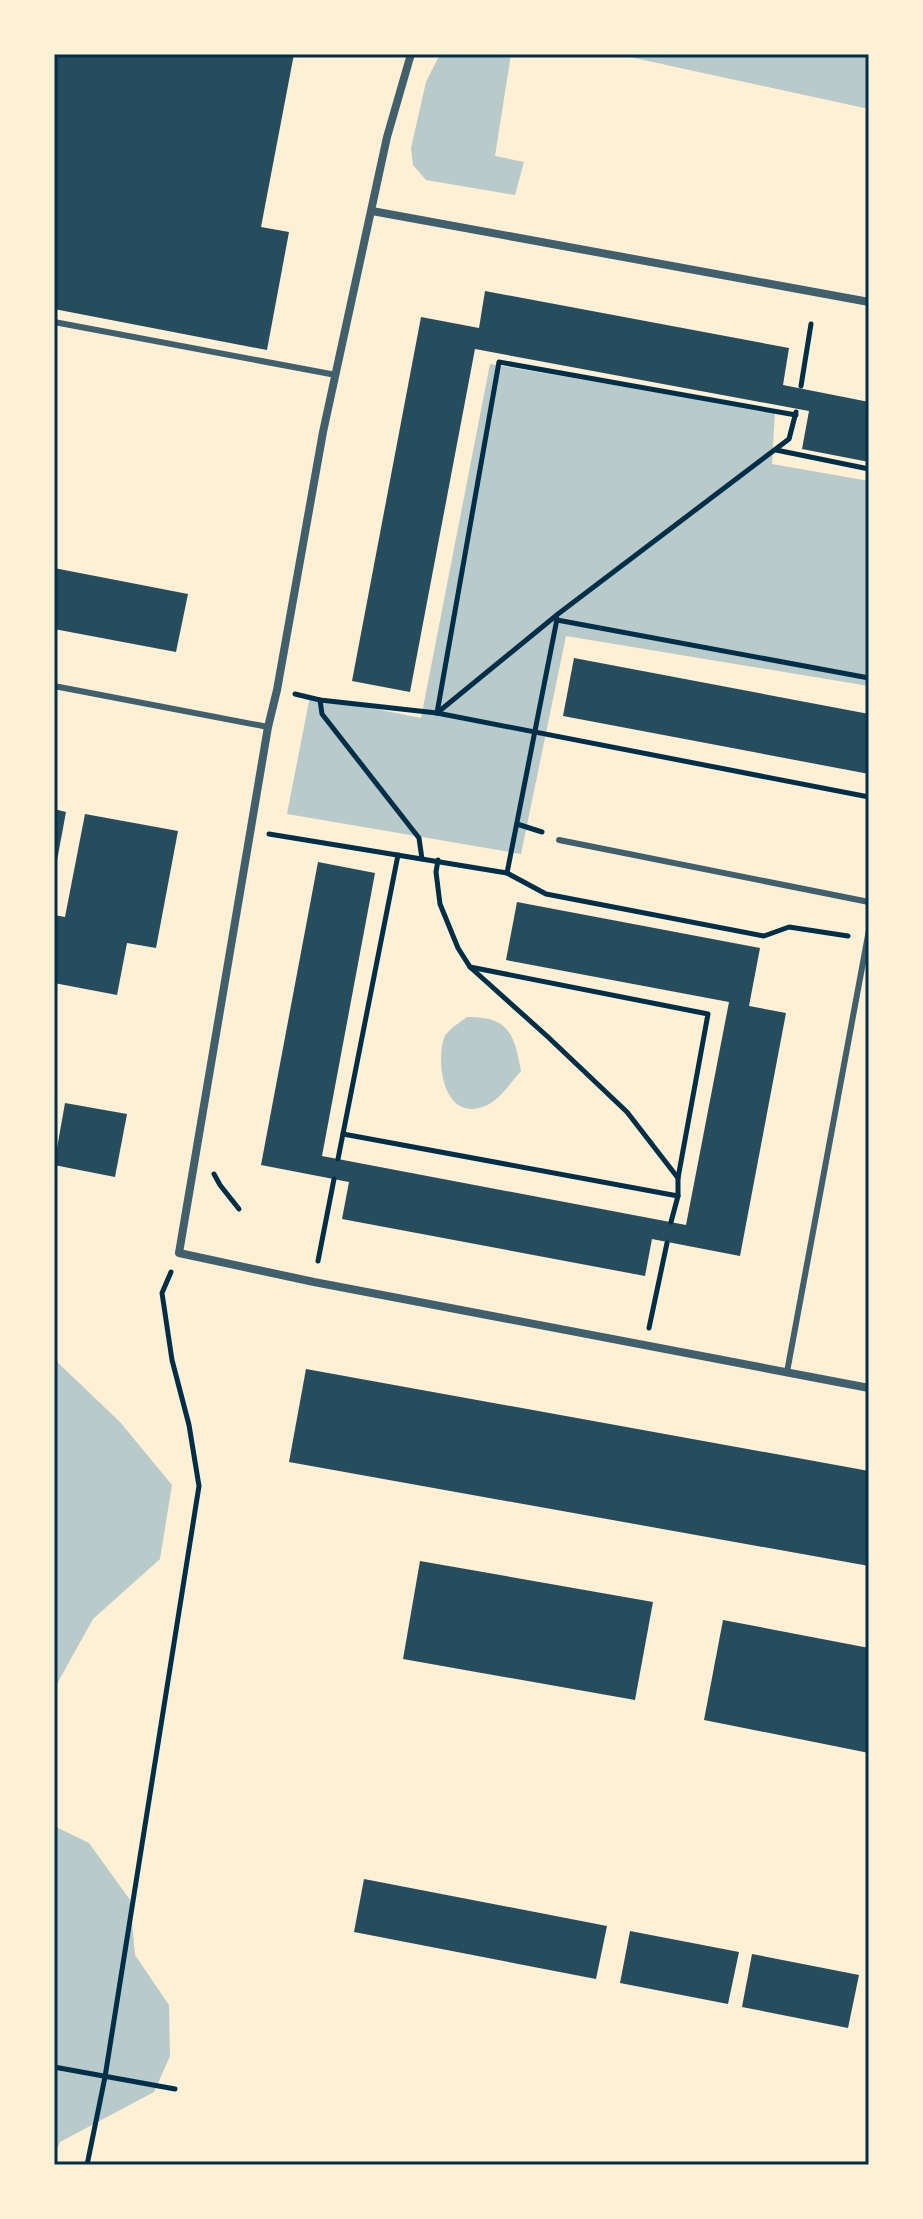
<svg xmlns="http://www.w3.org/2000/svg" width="923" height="2219" font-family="Raleway,sans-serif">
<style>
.green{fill:#b9caca}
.building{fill:#264d5e}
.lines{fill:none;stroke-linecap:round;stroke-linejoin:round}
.path{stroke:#003049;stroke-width:5}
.service{stroke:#3f606c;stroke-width:6}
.minor{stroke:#3f606c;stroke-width:8}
.neatline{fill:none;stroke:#003049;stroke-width:3}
</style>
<rect width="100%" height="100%" fill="#fdf0d5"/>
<!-- green -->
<g class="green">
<path d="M 440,54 L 511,54 L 495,156 L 524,162 L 515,195 L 426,180 L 413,165 L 411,148 L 426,82 Z"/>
<path d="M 616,54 L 869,54 L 869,109 Z"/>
<path d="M 490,364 L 775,412 L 772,464 L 869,481 L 869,686 L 566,636 L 521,854 L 287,814 L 310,696 L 421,718 Z"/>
<path d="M 467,1017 C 509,1017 514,1033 521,1071 C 509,1084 498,1104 479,1108 C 443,1117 436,1062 444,1038 C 447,1030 459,1023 467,1017 Z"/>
<path d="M 54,1359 L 120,1422 L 172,1485 L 160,1559 L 93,1619 L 58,1682 L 54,1695 Z"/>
<path d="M 54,1826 L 89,1843 L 130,1900 L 135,1955 L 169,2005 L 170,2056 L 154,2092 L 60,2142 L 54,2156 Z"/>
</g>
<!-- building -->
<g class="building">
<path d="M 54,54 L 294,54 L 261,227 L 289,232 L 267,350 L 54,309 Z"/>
<path d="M 485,291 L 789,348 L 783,385 L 869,402 L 869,462 L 802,449 L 809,411 L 475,349 L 410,692 L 352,681 L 421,317 L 479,328 Z"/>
<path d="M 54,568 L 188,594 L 176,652 L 54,629 Z"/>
<path d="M 574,658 L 869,714 L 869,774 L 563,716 Z"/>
<path d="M 54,809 L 66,812 L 56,866 L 54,866 Z"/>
<path d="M 85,814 L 178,831 L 156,948 L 127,943 L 117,995 L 54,983 L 54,915 L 65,917 Z"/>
<path d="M 318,862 L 375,873 L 322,1156 L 686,1225 L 729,1002 L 506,960 L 517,902 L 760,948 L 749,1006 L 786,1013 L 740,1256 L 652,1239 L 645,1276 L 342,1219 L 349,1182 L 261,1165 Z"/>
<path d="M 65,1103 L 127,1114 L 115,1177 L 54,1165 Z"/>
<path d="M 306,1369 L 869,1471 L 869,1566 L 289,1462 Z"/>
<path d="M 420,1561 L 653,1602 L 635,1700 L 403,1659 Z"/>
<path d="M 723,1620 L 869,1648 L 869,1753 L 704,1720 Z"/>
<path d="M 364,1879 L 607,1926 L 596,1979 L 354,1932 Z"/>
<path d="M 630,1931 L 739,1952 L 728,2004 L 620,1983 Z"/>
<path d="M 752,1954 L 859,1975 L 848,2028 L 742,2007 Z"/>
</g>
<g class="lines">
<!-- path -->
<g class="path">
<path d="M 801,386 L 811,324"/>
<path d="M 776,450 L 869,469"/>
<path d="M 557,620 L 869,678"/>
<path d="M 295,694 L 320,700 L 437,713 L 869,797"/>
<path d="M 320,700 L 322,714 L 419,838 L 422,859"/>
<path d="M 437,713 L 499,362 L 796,415"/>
<path d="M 437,713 L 558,614 L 789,439 L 796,412"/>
<path d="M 517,824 L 542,832"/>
<path d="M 269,834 L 507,873 L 546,894 L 764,936 L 789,927 L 848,936"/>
<path d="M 438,860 L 436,872 L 440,904 L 458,948 L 470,967 L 548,1037 L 627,1112 L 678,1178"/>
<path d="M 507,873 L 557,619"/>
<path d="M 343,1134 L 678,1196 L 678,1178 L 708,1014 L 470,967"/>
<path d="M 338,1159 L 398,855"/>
<path d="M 214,1174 L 220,1185 L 239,1209"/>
<path d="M 671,1222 L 678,1196"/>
<path d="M 318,1261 L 334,1179"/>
<path d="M 649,1328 L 667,1243"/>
<path d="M 54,2067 L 175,2089"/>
<path d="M 87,2165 L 105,2077 L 199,1486 L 189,1425 L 172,1360 L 162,1293 L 171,1272"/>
</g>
<!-- service -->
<g class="service">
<path d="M 54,322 L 336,375"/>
<path d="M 54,686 L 268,727"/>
<path d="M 559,840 L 869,902"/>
<path d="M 787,1372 L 869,930"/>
</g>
<!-- minor -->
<g class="minor">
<path d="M 411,54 L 387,137 L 323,432 L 277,690 L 268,727 L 179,1253 L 314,1282 L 869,1388"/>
<path d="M 372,211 L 869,302"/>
</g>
</g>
<!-- border -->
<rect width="923" height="2219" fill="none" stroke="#fdf0d5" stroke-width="112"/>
<rect x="56" y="56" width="811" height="2107" class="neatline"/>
</svg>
